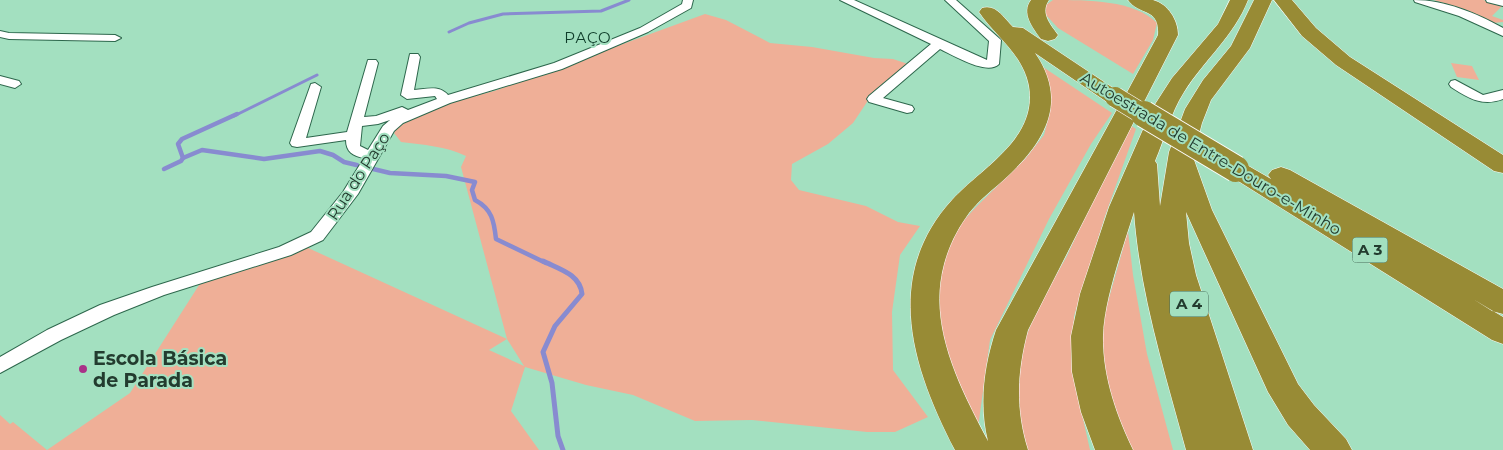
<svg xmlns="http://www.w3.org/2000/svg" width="1503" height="450" font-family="Montserrat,sans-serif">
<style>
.green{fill:#efaf97;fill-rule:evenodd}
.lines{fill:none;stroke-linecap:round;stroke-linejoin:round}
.stream-far2{stroke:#888bd0;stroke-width:3}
.stream-far1{stroke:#888bd0;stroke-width:4.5}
.stream{stroke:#888bd0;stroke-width:5}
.minor-casing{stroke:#2d674c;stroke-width:2}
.motorway-casing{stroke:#fff;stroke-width:1}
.minor{fill:#fff;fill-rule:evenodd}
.motorway{fill:#988b35;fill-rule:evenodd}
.motorway-bridge-far1-casing{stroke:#fff;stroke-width:21;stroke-linecap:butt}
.motorway-bridge-casing{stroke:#fff;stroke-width:28;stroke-linecap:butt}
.motorway-bridge-far1{stroke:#988b35;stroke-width:20}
.motorway-bridge{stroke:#988b35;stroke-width:26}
.poi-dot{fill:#a93188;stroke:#a3e0c0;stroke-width:2}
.labels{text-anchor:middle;stroke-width:4;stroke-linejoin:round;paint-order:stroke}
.far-neighbourhood-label{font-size:15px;letter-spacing:1px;fill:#0e3c29;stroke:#a3e0c0}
.shield{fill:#a3e0c0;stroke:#496d5a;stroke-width:1}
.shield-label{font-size:15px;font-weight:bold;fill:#233c2f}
.street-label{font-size:16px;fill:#233c2f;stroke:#a3e0c0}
.near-poi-label{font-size:19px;font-weight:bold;fill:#233c2f;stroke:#a3e0c0;text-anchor:start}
</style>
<rect width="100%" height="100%" fill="#a3e0c0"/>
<!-- green -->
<g class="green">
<path d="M 1053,0 C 1088,0 1134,0 1157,23 L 1153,40 L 1133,74 L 1058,28 L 1046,15 L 1046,5 Z"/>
<path d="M 1434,0 L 1483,0 L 1503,5 L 1503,7 L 1501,7 L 1492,16 L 1503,20 L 1503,22 L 1493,23 L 1469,11 Z"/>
<path d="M 705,14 L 726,20 L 770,43 L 812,47 L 874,58 L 893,59 L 908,64 L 867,102 L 853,123 L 828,144 L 792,164 L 791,180 L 799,190 L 866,206 L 898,222 L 920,226 L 900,255 L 892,312 L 893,370 L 928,417 L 895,432 L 867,432 L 752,420 L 695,421 L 633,395 L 586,385 L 525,367 L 511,411 L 539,450 L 0,450 L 0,415 L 10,424 L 13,422 L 47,450 L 130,393 L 201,282 L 249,269 L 306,247 L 507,339 L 461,167 L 466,156 C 446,146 423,145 401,142 L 394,133 L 396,129 L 410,119 L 439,105 L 494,91 ZM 507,339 L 524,366 L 489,350 Z"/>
<path d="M 1037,63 L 1112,113 L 1091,144 L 1049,219 L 990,340 L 977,435 L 941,352 L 935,299 L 942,257 L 956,229 L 976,207 L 1026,158 L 1044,135 L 1050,112 L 1050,94 Z"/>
<path d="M 1451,63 L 1472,66 L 1479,80 L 1457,77 Z"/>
<path d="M 1130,125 L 1136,129 L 1105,216 L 1074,316 L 1072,370 L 1090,450 L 1021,450 L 1017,360 L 1036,311 L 1067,256 L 1102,181 L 1120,150 Z"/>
<path d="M 1128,231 L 1133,275 L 1147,354 L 1173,450 L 1128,450 L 1105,397 L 1102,323 Z"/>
</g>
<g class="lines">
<!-- stream-far2 -->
<g class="stream-far2">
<path d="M 449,32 L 469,23 L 503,14 L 601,11 L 629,0"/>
<path d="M 234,116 L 317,75"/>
</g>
<!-- stream-far1 -->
<g class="stream-far1">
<path d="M 183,158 L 202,150 L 264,159 L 320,151 L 333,155 L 344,162 L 390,173 L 446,176 L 475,182 L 472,190 L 475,200 C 492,209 494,221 496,239 L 546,263"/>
<path d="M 164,169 L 181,161 L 183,158 L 178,144 L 182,139 L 237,114"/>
</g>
<!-- stream -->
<path class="stream" d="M 543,261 C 559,269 580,274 582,294 L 555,326 L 543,352 L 552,383 L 558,436 L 563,450"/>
<!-- minor casing -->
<g class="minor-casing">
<g id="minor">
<path d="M 683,0 L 693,0 L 691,8 L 648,32 L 562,69 L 450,103 L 403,123 L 394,131 L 358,194 L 323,240 L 291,255 L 164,295 L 114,315 L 61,340 L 0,373 L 0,357 L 47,330 L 100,305 L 152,287 L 279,247 L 311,232 L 343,192 L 364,158 C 353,156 346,152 346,140 L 297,147 L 292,146 L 290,143 L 311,84 L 315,83 L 321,87 L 306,138 L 347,132 L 368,60 L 376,60 L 378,63 L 364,117 L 376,116 L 402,107 L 408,110 L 437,99 L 435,96 L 407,99 L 401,95 L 410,54 L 418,54 L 420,57 L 414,90 C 427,89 439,85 448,95 L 554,63 L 640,28 L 682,4 ZM 390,120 L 383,126 L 368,150 L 360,146 L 362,126 L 378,124 Z"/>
<path d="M 840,0 L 854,0 L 987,60 L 989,41 L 945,0 L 956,0 L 1001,40 L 999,64 C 987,76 953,55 940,49 L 883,98 L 912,106 L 914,109 L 912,112 L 907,113 L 869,102 L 867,99 L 869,96 L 931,44 Z"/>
<path d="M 1414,0 C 1445,0 1476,13 1503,28 L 1503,36 L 1459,16 L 1415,2 Z"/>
<path d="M 1486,0 L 1503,0 L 1503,6 L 1487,2 Z"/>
<path d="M 0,31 L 9,33 L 115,35 L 121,38 L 115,41 L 9,39 L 0,37 Z"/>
<path d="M 0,76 L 19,81 L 21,84 L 15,88 L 0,84 Z"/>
<path d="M 1455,80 L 1483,95 L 1503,90 L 1503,99 C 1482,107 1468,98 1451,87 L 1449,84 L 1451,81 Z"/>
</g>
</g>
<!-- motorway casing -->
<g class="motorway-casing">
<g id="motorway">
<path d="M 1031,0 L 1049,0 C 1040,13 1050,24 1058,35 L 1055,39 L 1048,41 L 1041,39 C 1033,28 1021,13 1031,0 Z"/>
<path d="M 1128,0 C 1136,0 1146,0 1153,0 C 1168,4 1178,20 1178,35 L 1028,330 C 1017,371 1015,409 1028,450 L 955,450 C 913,369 882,277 952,200 C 982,167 1038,139 1029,86 C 1023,54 996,37 979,12 L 982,8 C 996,4 1003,17 1013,27 L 1023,28 L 1125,96 L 1158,35 C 1160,7 1139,16 1128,0 ZM 1035,53 L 1107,102 L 1115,104 L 1121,102 L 996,330 C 984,366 979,404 988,441 C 960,388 927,326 944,264 C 949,245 958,228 969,213 C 980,199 995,188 1008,176 C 1046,140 1068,101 1035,53 Z"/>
<path d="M 1230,0 L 1248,0 C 1234,36 1204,60 1184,92 C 1170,114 1165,138 1155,161 L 1157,164 L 1160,206 L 1169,152 L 1185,109 L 1203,80 L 1231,46 L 1254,0 L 1272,0 L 1250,48 L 1211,100 L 1202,123 L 1193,157 L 1212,210 L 1298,384 L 1314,405 L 1346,439 L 1352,450 L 1310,450 L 1288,425 L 1268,392 L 1186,212 L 1189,243 L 1196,275 L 1253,450 L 1186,450 C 1165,372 1140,294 1134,212 C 1123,247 1104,300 1103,335 C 1102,375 1116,415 1133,450 L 1095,450 L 1081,412 L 1072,372 L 1071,336 L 1080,294 L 1109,207 L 1152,109 L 1172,78 L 1218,24 Z"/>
<path d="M 1274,0 L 1292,0 L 1316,28 L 1350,57 L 1503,155 L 1503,173 L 1494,171 L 1336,65 L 1302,36 Z"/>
<path d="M 1236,161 L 1245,164 L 1271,179 L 1268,175 L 1272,170 L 1281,167 L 1290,170 L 1503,289 L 1503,314 L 1492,311 L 1473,299 L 1503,317 L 1503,344 L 1492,340 L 1227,174 L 1223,169 L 1227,164 Z"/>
</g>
</g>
<!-- minor -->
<use href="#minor" class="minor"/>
<!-- motorway -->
<use href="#motorway" class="motorway"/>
<!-- motorway-bridge-far1 casing -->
<g class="motorway-bridge-far1-casing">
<path id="motorway-bridge-far1" d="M 1115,97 L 1146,116"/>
</g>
<!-- motorway-bridge casing -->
<g class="motorway-bridge-casing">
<path id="motorway-bridge" d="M 1144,114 L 1236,169"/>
</g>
<!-- motorway-bridge-far1 -->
<use href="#motorway-bridge-far1" class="motorway-bridge-far1"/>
<!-- motorway-bridge -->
<use href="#motorway-bridge" class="motorway-bridge"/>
</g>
<!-- markers -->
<circle class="poi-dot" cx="83" cy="369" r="5"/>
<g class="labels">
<!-- far-neighbourhood labels -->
<g class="far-neighbourhood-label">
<text x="588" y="43">PAÇO</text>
</g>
<!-- shield labels -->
<g class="shield">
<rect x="1352.5" y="237.5" width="35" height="25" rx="4"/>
<rect x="1170" y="291.5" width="38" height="25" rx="4"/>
</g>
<g class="shield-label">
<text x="1370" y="255">A 3</text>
<text x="1189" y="309">A 4</text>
</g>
<!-- street labels -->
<g class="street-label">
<text transform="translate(1211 153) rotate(31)" y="6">Autoestrada de Entre-Douro-e-Minho</text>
<text transform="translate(358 176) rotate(-57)" y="6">Rua do Paço</text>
</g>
<!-- near-poi labels -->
<g class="near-poi-label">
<text x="93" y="365">Escola Básica<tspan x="93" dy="22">de Parada</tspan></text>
</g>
</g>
</svg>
